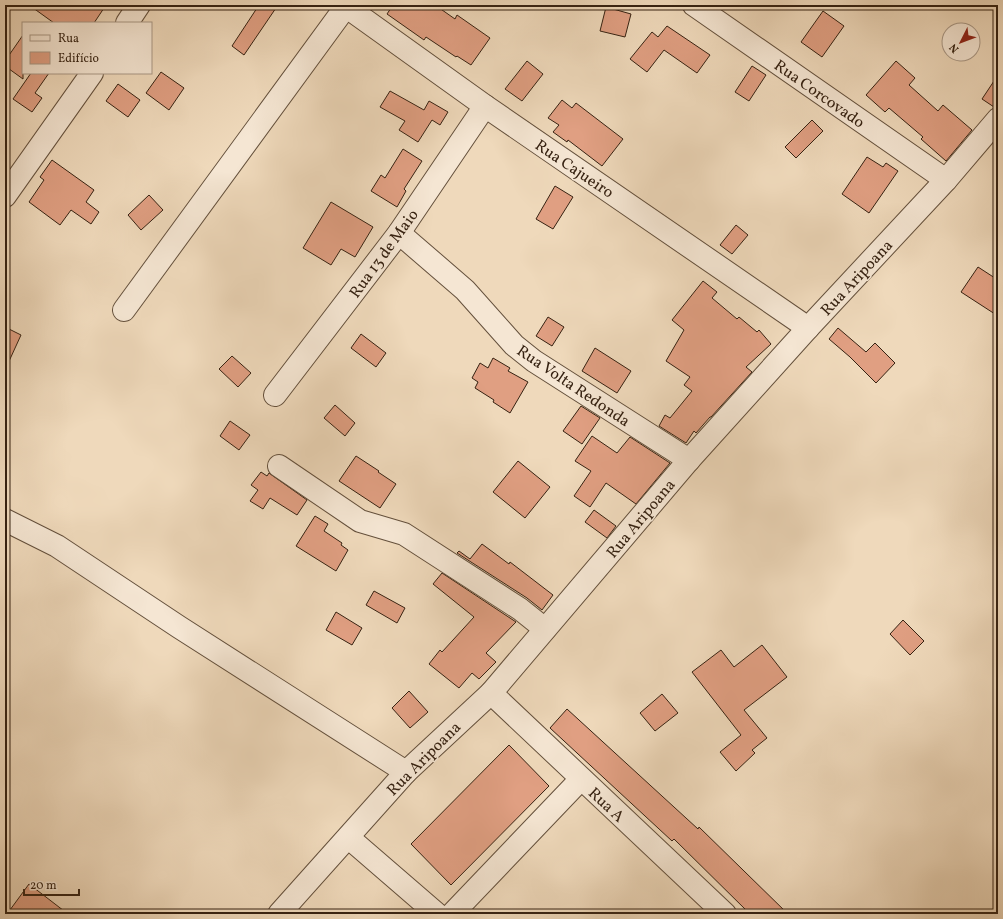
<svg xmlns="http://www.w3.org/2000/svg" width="1003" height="919" font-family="Vollkorn,serif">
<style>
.building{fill:#e09f82;stroke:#362212}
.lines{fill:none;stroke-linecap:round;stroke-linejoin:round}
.street-casing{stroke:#64503c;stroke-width:24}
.street{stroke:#f5e6d3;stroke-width:22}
.labels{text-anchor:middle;stroke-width:3;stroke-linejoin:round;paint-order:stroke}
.street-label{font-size:16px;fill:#362212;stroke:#f5e6d3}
</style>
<rect width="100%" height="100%" fill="#efd9bb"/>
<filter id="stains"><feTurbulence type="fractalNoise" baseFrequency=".005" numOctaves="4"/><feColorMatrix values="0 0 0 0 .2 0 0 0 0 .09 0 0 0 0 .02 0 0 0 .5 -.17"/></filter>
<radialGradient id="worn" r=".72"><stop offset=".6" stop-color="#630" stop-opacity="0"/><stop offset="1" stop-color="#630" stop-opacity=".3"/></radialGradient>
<!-- building -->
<g class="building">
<path d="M 29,5 L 106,5 L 94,23 L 54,23 Z"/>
<path d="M 259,5 L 278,5 L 244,55 L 232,46 Z"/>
<path d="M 393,5 L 435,5 L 455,19 L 457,15 L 490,38 L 471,65 L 457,56 L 456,57 L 426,37 L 424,40 L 387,14 Z"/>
<path d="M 606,7 L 631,14 L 625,37 L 600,31 Z"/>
<path d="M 823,11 L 844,26 L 822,57 L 801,42 Z"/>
<path d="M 667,26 L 710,55 L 697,73 L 664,50 L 647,72 L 630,59 L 652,32 L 658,37 Z"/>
<path d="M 23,35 L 23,79 L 5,66 L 5,61 Z"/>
<path d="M 527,61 L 543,74 L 522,101 L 505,89 Z"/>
<path d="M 896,61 L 915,78 L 909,85 L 938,111 L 943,105 L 972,130 L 946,161 L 921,139 L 923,137 L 889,108 L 885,112 L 866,95 Z"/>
<path d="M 752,66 L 766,75 L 749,101 L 735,92 Z"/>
<path d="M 161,72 L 184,88 L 169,110 L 146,93 Z"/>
<path d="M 31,73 L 49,73 L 35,93 L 42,98 L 32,112 L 13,99 Z"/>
<path d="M 998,75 L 998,107 L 994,107 L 982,99 Z"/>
<path d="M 118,84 L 140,100 L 128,117 L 106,101 Z"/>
<path d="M 390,91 L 424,110 L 429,101 L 448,112 L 440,125 L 432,120 L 418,142 L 399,130 L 405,121 L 380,107 Z"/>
<path d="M 562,100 L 572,108 L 576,103 L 623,139 L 602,166 L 568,140 L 567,142 L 553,132 L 559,125 L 548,118 Z"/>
<path d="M 812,120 L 823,131 L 796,158 L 785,147 Z"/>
<path d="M 403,149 L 422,161 L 404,189 L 406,191 L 397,207 L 371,191 L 381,175 L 385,178 Z"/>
<path d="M 867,157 L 883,167 L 886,163 L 898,171 L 869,213 L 842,194 Z"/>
<path d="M 52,160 L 94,190 L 86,202 L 99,212 L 91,224 L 71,210 L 60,225 L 29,202 L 44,180 L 40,177 Z"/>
<path d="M 555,186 L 573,197 L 553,229 L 536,219 Z"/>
<path d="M 149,195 L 163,210 L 141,230 L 128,215 Z"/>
<path d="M 331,202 L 373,227 L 355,257 L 341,249 L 331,265 L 303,248 Z"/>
<path d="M 736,225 L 748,235 L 732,254 L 720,245 Z"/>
<path d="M 978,267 L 998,280 L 998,316 L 961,292 Z"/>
<path d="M 703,281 L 717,292 L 712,298 L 737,319 L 739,317 L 757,332 L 759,330 L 771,344 L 746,367 L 752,372 L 711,417 L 710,417 L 696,433 L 694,431 L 686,443 L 659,426 L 665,415 L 670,418 L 692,391 L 684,385 L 690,377 L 666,361 L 684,330 L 672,320 Z"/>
<path d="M 548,317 L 564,327 L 552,346 L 536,336 Z"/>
<path d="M 5,327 L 21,335 L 5,370 Z"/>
<path d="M 838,328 L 866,352 L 875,343 L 895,363 L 876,383 L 850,357 L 829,339 Z"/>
<path d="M 361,334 L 386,353 L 376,367 L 351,348 Z"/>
<path d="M 595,348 L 631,371 L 617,393 L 582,371 Z"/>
<path d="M 232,356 L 251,373 L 238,387 L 219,369 Z"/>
<path d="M 493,358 L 510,368 L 508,371 L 528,382 L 510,413 L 493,402 L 494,400 L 475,388 L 478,382 L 472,378 L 480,363 L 488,368 Z"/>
<path d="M 335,405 L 355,423 L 345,436 L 324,418 Z"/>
<path d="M 581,406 L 600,418 L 582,444 L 563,431 Z"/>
<path d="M 230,421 L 250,435 L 239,450 L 220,436 Z"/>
<path d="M 592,436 L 617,453 L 630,437 L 670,463 L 636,504 L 606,483 L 590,507 L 574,496 L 591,471 L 575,461 Z"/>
<path d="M 356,456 L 379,471 L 378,472 L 396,484 L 380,508 L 339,481 Z"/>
<path d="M 518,461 L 550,487 L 525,518 L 493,492 Z"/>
<path d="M 261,472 L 267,476 L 269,473 L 307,500 L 297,515 L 270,498 L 263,509 L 250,501 L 258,490 L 251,485 Z"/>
<path d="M 594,510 L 616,526 L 607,538 L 585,522 Z"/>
<path d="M 315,516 L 328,524 L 324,531 L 342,543 L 341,545 L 348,550 L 336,571 L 296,546 Z"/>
<path d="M 482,544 L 509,564 L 510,562 L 553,595 L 542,610 L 527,598 L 457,553 L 459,551 L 470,559 Z"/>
<path d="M 442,573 L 516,622 L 486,653 L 496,662 L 479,679 L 472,673 L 459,688 L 429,664 L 440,650 L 442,652 L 474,617 L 433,584 Z"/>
<path d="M 374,591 L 405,608 L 397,623 L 366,605 Z"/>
<path d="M 336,612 L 362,628 L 352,645 L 326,630 Z"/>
<path d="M 903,620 L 924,641 L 910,655 L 890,634 Z"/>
<path d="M 762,645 L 787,677 L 744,710 L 767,738 L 752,750 L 755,753 L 736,771 L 720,752 L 741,735 L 692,672 L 721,650 L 734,667 Z"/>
<path d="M 409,691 L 428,712 L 410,728 L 392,708 Z"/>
<path d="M 662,694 L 678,713 L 655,731 L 640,713 Z"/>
<path d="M 567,709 L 698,829 L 699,827 L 788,914 L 750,914 L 674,839 L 672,841 L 550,728 Z"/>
<path d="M 509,745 L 549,786 L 451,885 L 411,844 Z"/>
<path d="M 29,884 L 68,914 L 7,914 Z"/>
</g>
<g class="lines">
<!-- street casing -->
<g class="street-casing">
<g id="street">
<path d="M 344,5 L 485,106 L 808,328"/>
<path d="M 694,5 L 946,180"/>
<path d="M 127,23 L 139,5"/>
<path d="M 5,196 L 92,73"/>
<path d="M 399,233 L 465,290 L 514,345 L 534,361 L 689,460"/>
<path d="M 124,310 L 347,5"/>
<path d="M 275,395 L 399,233 L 485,106"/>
<path d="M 279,466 L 360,521 L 404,534 L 520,609 L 545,629"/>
<path d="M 5,520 L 57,546 L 179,627 L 406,772"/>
<path d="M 491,693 L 725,914"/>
<path d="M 349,838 L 437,914"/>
<path d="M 279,914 L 406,772 L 491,693 L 689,460 L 808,328 L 946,180 L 998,119"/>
<path d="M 452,914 L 581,779"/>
</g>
</g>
<!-- street -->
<use href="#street" class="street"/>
</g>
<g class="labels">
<!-- street labels -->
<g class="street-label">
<text transform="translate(820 93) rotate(35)" y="6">Rua Corcovado</text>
<text transform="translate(575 168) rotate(34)" y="6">Rua Cajueiro</text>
<text transform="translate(383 253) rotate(-54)" y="6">Rua 13 de Maio</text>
<text transform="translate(856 277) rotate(-47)" y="6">Rua Aripoana</text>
<text transform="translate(574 385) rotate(34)" y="6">Rua Volta Redonda</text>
<text transform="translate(640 518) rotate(-50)" y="6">Rua Aripoana</text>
<text transform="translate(423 758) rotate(-45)" y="6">Rua Aripoana</text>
<text transform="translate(607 804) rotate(43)" y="6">Rua A</text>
</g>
</g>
<!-- margin -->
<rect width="1003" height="919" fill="none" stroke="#efd9bb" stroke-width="20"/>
<rect x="6" y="6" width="991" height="907" fill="none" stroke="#362212" stroke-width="2"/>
<rect x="10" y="10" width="983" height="899" fill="none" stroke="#362212"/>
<!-- legend -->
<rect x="22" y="22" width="130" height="52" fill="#f5e6d3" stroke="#a99886"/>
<rect x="30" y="35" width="20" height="6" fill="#f5e6d3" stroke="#a99886"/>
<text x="58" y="42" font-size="12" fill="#362212">Rua</text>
<rect x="30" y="52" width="20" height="12" fill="#e09f82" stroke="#a99886"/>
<text x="58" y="62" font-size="12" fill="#362212">Edifício</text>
<!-- north arrow -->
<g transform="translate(961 42) rotate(228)"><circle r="19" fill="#f5e6d3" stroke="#a99886"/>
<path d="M0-3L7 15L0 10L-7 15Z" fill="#8f2418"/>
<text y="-6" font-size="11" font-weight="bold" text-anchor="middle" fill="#362212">N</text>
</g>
<!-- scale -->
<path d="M24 889v6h55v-6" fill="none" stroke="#362212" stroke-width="2"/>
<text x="30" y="889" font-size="12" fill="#362212" stroke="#f5e6d3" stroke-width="3" paint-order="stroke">20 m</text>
<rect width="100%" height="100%" filter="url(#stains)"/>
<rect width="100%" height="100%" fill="url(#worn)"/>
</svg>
